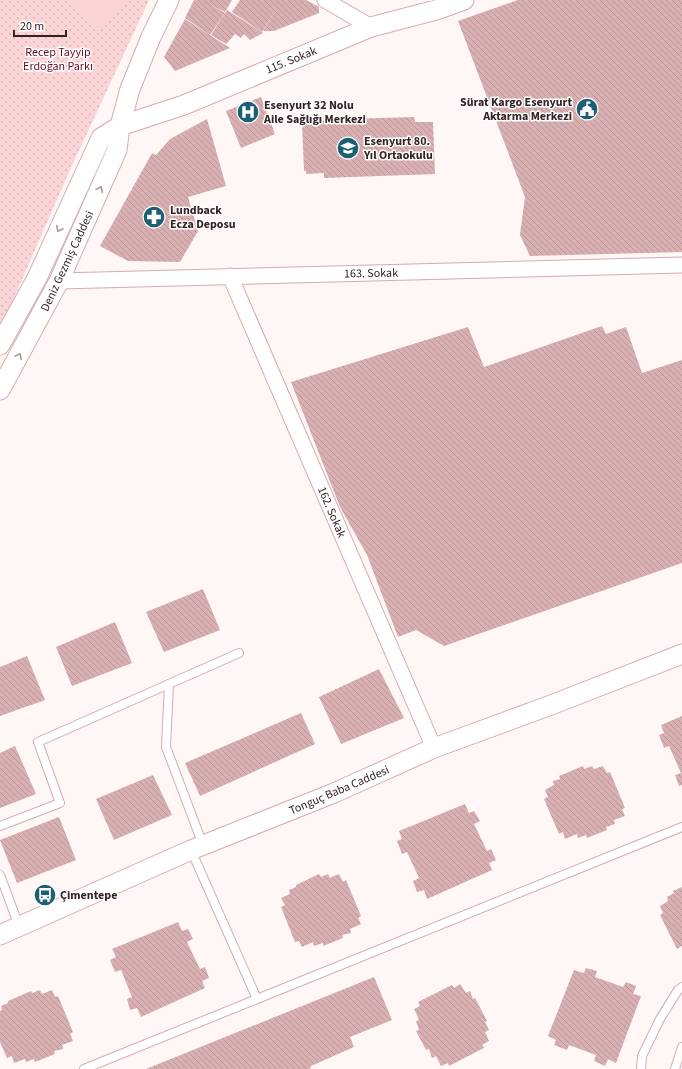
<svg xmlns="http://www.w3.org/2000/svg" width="682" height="1069" font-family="'Source Sans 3',sans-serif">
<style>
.green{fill:url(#green-dots)}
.pitch{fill:#fbd4d6}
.building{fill:url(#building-back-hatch)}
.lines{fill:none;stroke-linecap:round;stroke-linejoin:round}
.service-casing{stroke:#d5acaf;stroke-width:10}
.minor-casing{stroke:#d5acaf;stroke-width:17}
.tertiary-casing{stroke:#d5acaf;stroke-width:21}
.service{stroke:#fff;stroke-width:8}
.minor{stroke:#fff;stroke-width:15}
.tertiary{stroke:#fff;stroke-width:19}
.oneway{stroke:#a39c9d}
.labels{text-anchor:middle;stroke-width:3;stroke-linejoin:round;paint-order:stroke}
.park-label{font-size:12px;fill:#620b21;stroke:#fff}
.street-label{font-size:12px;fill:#332325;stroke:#fff}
.poi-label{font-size:12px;font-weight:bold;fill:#332325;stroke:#fff;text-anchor:start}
</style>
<defs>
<pattern id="green-dots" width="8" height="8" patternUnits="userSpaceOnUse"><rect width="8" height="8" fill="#fbd4d6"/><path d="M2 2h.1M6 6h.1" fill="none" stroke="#d8b6b8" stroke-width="1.8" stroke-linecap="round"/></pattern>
<pattern id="building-back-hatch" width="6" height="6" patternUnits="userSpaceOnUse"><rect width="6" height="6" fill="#d9b0b2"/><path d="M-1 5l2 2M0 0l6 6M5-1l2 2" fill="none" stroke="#bb9799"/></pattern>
</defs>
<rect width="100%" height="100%" fill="#fff6f6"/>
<!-- green -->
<path class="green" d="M 0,0 L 149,0 L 69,172 L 6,316 L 0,325 Z"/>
<!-- pitch -->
<path class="pitch" d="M 65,0 L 124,0 L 102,30 Z"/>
<!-- building -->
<g class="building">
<path d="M 194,0 L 232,0 L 225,12 L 211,5 L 225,13 L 210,35 L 185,18 Z"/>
<path d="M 240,0 L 306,0 L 319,7 L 319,13 L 274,31 L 263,31 L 278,6 L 262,32 L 232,12 Z"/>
<path d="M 518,0 L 682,0 L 682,252 L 530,256 L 520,235 L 525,197 L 458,21 Z"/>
<path d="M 227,10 L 263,33 L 250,40 L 244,34 L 241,38 L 235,34 L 226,44 L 211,35 Z"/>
<path d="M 185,19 L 230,48 L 175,71 L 164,57 Z"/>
<path d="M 261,97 L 275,134 L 241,148 L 226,111 Z"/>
<path d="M 414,117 L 415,122 L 433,122 L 435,174 L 324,178 L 324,173 L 306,174 L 306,171 L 304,171 L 302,123 L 313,123 L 312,120 Z"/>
<path d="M 207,119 L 226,186 L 188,197 L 198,231 L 180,262 L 128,261 L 100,246 L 152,153 L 156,155 L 170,139 Z"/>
<path d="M 602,326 L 606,334 L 626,327 L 642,373 L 682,360 L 682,563 L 444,646 L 416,630 L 398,637 L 367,555 L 340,507 L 291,382 L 468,327 L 484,367 Z"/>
<path d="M 203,589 L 220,630 L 164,652 L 146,612 Z"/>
<path d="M 115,622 L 132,663 L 72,686 L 56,647 Z"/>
<path d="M 27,656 L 45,700 L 0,716 L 0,667 Z"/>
<path d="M 379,669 L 404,718 L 341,744 L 319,697 Z"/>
<path d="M 301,713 L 315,744 L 200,796 L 185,763 Z"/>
<path d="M 682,716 L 682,785 L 679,786 L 675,775 L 681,773 L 669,746 L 664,748 L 659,735 L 664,733 L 661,725 Z"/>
<path d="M 15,746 L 36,794 L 0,808 L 0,753 Z"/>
<path d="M 583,766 L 584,769 L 592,766 L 594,769 L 603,766 L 607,773 L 610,772 L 625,808 L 622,809 L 625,816 L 614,820 L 615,824 L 606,827 L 607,830 L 587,838 L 586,835 L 578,838 L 577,834 L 565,839 L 563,832 L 559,834 L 544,799 L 548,797 L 545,790 L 554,785 L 553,781 L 560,779 L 559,776 Z"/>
<path d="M 153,775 L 172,815 L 114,840 L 96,799 Z"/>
<path d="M 465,804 L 469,813 L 474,811 L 480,821 L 474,824 L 487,851 L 491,849 L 496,860 L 489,863 L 492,870 L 427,899 L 424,890 L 417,892 L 413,881 L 419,878 L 407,852 L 402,854 L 397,841 L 402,839 L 399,831 Z"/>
<path d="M 59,817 L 76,860 L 17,883 L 0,840 Z"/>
<path d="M 319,874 L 321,877 L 328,874 L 330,878 L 339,874 L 343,882 L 346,880 L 361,916 L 358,918 L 361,924 L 350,929 L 351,933 L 342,935 L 343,938 L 323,946 L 323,943 L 314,946 L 313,942 L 302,947 L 299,941 L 295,942 L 281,907 L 285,905 L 281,898 L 290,894 L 289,890 L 296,887 L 296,885 Z"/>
<path d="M 682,887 L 682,946 L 677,949 L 660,915 L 663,913 L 660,906 L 668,901 L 667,897 L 674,893 L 673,891 Z"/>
<path d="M 178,922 L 182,931 L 188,929 L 193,939 L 187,942 L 200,969 L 205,967 L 209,978 L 202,981 L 205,988 L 141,1017 L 137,1008 L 130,1010 L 127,999 L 132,997 L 121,970 L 115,972 L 110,960 L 116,957 L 112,949 Z"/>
<path d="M 586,968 L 597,971 L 595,977 L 623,987 L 626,982 L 636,986 L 633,994 L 641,996 L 616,1063 L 608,1059 L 605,1066 L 594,1061 L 596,1055 L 569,1045 L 567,1050 L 554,1045 L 556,1040 L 548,1036 L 574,970 L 584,973 Z"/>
<path d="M 374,977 L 392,1020 L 350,1037 L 354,1047 L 311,1066 L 310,1069 L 146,1069 Z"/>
<path d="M 460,984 L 466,993 L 470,991 L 473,999 L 475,998 L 487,1021 L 485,1022 L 489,1030 L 485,1032 L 489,1041 L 482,1045 L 484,1048 L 449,1066 L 448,1063 L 441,1066 L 436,1056 L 432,1058 L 429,1049 L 426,1050 L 416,1031 L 419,1030 L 416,1021 L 419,1020 L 414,1009 L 420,1006 L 418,1002 L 452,985 L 454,988 Z"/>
<path d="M 40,990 L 42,994 L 52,990 L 55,997 L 58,996 L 73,1032 L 70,1034 L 73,1041 L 62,1045 L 63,1049 L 54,1051 L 55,1054 L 35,1062 L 34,1059 L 26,1062 L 25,1059 L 14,1063 L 12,1056 L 7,1058 L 0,1042 L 0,1011 L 2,1010 L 1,1006 L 8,1003 L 8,1001 L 31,991 L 32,993 Z"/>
</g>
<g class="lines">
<!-- service casing -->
<g class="service-casing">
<g id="service">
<path d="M 0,826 L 60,803 L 38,742 L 169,684"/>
<path d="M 203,845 L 166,747 L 169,684 L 239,653"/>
<path d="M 0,875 L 19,926"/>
<path d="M 257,999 L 682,827"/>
<path d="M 84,1069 L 257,999 L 191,850"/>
<path d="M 641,1069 L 642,1056 L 660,1019 L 678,990 L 682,987"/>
<path d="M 675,1069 L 682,1047"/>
</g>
</g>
<!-- minor casing -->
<g class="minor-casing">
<g id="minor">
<path d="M 325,0 L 371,27"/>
<path d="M 230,276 L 434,748"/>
<path d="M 59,281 L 682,265"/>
</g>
</g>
<!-- tertiary casing -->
<g class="tertiary-casing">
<g id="tertiary">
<path d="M 0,345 L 37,278 L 101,138 L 120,126 L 184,105 L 371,27 L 436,10 L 464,0"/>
<path d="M 0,390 L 59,281 L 117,150 L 120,126 L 130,89 L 151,37 L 169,0"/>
<path d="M 0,935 L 191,850 L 334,793 L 434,748 L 551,705 L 682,654"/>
</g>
</g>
<!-- service -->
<use href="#service" class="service"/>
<!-- minor -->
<use href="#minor" class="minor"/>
<!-- tertiary -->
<use href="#tertiary" class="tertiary"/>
</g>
<!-- one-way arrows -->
<defs><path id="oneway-chevron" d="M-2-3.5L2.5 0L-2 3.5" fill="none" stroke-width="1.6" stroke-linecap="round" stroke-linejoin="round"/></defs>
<g class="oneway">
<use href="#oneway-chevron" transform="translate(100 189) rotate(-66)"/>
<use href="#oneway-chevron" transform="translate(59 229) rotate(115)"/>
<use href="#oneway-chevron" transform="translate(19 356) rotate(-62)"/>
</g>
<!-- icons -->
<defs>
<g id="civic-disc" transform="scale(1.15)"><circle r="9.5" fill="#1d5e73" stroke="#fff"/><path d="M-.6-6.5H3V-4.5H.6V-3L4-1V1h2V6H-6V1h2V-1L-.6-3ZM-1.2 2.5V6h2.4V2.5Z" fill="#fff"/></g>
<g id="hospital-disc" transform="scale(1.15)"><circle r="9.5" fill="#1d5e73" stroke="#fff"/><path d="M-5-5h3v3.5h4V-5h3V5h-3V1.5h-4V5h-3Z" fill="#fff"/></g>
<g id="school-disc" transform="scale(1.15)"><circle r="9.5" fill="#1d5e73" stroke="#fff"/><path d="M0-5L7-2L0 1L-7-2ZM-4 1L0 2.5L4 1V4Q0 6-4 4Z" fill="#fff"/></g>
<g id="pharmacy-disc" transform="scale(1.15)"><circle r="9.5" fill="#1d5e73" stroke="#fff"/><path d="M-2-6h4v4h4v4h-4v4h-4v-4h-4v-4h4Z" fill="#fff"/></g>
<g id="bus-disc" transform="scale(1.15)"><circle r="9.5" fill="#1d5e73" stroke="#fff"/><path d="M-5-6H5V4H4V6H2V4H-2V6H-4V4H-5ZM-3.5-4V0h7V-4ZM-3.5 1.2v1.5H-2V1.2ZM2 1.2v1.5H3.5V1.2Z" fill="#fff"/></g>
</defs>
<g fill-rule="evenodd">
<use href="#civic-disc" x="587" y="109"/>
<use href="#hospital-disc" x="248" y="112"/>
<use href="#school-disc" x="348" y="148"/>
<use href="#pharmacy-disc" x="154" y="217"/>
<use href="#bus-disc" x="45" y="895"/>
</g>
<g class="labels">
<!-- park labels -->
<g class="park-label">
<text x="58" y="56">Recep Tayyip<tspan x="58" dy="14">Erdoğan Parkı</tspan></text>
</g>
<!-- street labels -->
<g class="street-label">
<text transform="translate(291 60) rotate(-22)" y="4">115. Sokak</text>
<text transform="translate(67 261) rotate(-65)" y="4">Deniz Gezmiş Caddesi</text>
<text transform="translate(371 273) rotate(-1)" y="4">163. Sokak</text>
<text transform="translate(332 512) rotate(67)" y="4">162. Sokak</text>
<text transform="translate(339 790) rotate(-23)" y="4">Tonguç Baba Caddesi</text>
</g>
<!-- poi labels -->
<g class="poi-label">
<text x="572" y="106" text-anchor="end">Sürat Kargo Esenyurt<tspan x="572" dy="14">Aktarma Merkezi</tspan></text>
<text x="264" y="109">Esenyurt 32 Nolu<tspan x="264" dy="14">Aile Sağlığı Merkezi</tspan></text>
<text x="364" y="145">Esenyurt 80.<tspan x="364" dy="14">Yıl Ortaokulu</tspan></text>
<text x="170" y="214">Lundback<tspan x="170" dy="14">Ecza Deposu</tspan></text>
<text x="60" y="899">Çimentepe</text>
</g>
</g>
<!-- scale -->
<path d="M14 30v6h52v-6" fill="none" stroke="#332325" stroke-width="2"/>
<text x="20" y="30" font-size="12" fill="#332325" stroke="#ffffff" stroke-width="3" paint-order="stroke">20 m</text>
</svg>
